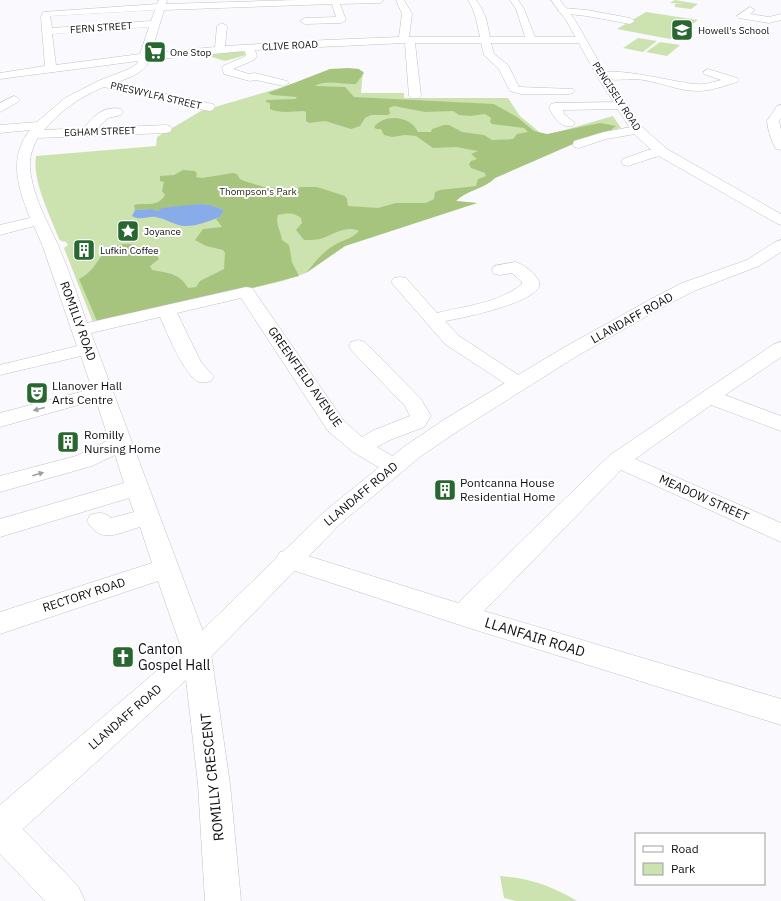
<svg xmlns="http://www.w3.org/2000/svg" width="781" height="901" font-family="'IBM Plex Sans',sans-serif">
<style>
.green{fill:#cce3af}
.forest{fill:#a7c47f}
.water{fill:#88acea}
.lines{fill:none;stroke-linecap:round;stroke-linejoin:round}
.minor-casing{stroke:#c2c1c9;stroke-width:1}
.major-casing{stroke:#c2c1c9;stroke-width:1}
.minor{fill:#fff;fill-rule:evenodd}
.major{fill:#fff;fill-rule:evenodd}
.oneway{fill:#9f9fa0}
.labels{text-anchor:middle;stroke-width:4;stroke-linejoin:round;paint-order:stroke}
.far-street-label{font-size:10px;fill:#100f12;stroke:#fff}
.far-poi-label{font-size:10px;fill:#100f12;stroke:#fff;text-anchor:start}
.far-park-label{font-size:10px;fill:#222d10;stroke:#fff}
.street-label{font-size:12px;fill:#100f12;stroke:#fff}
.poi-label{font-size:12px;fill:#100f12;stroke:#fff;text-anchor:start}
.near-street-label{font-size:14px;fill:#100f12;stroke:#fff}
.near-poi-label{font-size:14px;fill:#100f12;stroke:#fff;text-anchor:start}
</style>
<rect width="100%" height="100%" fill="#faf9fe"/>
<!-- green -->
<g class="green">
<path d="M 675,0 L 698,4 L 691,9 L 675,7 L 675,4 L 685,4 L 670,3 Z"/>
<path d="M 646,12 L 698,20 L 670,39 L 617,29 Z"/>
<path d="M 638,38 L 657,41 L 643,52 L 623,48 Z"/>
<path d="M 660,42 L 680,45 L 667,56 L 646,52 Z"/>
<path d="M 236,51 L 244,52 L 246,55 L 225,61 L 205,55 Z"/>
<path d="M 331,71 L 363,71 L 361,93 L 404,93 L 404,98 L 508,98 L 520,116 L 544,136 L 613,116 L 621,128 L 596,134 L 495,178 C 484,189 467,190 456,201 L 477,203 L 345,246 L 306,273 L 283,281 L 94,325 L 64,248 L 68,245 L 66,242 L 61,241 L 59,239 C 50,215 32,181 36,156 L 156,146 L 157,137 L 201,111 L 300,82 Z"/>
<path d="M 500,876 C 528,878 553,886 577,901 L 516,901 L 504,898 Z"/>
</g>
<!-- forest -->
<path class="forest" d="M 348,68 L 359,69 L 364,73 L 356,84 C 342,85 327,79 315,86 L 345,87 L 354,97 L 494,104 L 517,117 L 534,131 L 547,134 L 600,123 L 616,126 L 611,130 L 596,134 L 495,178 C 484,189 467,190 456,201 L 477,203 L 345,246 L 306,273 C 315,262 324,250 338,243 C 346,239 353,238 359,231 C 347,225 334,234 323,238 C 317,240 311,240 304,240 L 296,230 L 302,223 L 301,218 C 294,212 286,213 278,215 C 275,224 281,231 282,240 L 289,245 L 292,262 L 299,276 L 236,292 L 97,321 L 79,279 C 103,268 96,242 131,244 C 136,248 150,254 157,256 L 159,259 L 150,266 L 152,270 C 167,273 180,273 188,288 L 196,287 L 200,281 L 224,269 L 225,253 L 223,250 L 206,246 L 195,240 L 203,229 L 222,227 L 216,219 L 220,217 L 224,210 L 210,205 L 199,204 L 158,211 L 152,209 L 135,210 L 134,205 C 146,202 157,208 165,195 L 162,191 L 164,182 L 160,181 L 160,176 L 174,175 L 183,170 L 195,171 L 197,174 L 196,177 L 202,178 L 233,173 L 237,174 L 240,179 L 244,181 L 264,187 L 276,188 L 285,191 L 301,187 L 317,187 L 345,196 L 347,199 L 348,206 L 378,208 L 396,203 L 426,203 L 434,199 L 435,192 L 440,190 L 476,186 L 478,179 L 486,176 L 485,173 L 471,168 L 469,164 L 471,161 L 477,159 L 471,154 L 478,151 L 456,147 L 433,148 L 416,136 L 405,135 L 392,137 L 384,135 L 381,129 L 376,129 L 374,127 C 385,113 411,116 418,132 L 431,132 L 432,129 L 444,125 L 449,125 L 462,132 L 484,135 L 492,140 L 513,139 L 517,134 L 528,132 L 524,128 L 492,124 L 490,122 L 491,118 L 485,114 L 471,116 L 459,115 L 453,111 L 425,112 L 394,106 L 389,108 L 390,114 L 388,115 L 371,115 L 365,118 L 360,126 L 351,129 L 325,121 L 309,123 L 306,121 L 306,112 L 304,111 C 292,111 281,114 270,109 L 270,103 L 266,102 L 266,100 L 295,99 L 297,97 L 272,95 L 268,93 L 330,69 Z"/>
<!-- water -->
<path class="water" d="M 199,204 L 210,205 L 224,210 L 220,217 C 209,221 195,227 183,226 C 176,225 165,219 156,217 C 147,216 140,221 132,216 L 135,210 L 152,209 L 158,211 L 162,208 Z"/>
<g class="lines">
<!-- minor casing -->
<g class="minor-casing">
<g id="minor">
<path d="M 159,0 L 167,0 L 166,4 L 297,0 L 384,0 L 380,3 L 340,4 L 346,20 L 341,23 L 305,24 L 300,21 L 305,18 L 336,17 L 332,4 L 164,10 L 151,53 L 215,47 L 217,26 L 222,23 L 227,26 L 225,46 L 326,40 L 399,37 L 402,14 L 396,0 L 404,0 L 412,14 L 409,37 L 480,37 C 477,23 475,11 468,0 L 476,0 L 481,7 L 486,18 L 490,37 L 525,37 L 516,9 L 510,0 L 518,0 L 524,9 L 535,37 L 582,37 L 587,40 L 582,43 L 491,43 L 494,54 L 508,65 L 519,87 L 573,89 L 575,91 L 573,93 L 569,94 L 521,94 L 510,91 L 499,69 L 484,55 L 481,43 L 415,43 L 421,96 L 419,98 L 411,98 L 409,96 L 405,43 L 255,50 L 257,56 L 254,60 L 233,69 L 249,74 L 255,73 L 287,81 L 289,83 L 283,86 L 256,80 L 250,81 L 224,74 L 222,68 L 223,66 L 246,56 L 245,51 L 149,60 C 145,74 127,78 115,83 L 213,104 L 215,107 L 213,110 L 209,111 L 104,87 C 81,96 60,111 44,130 L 84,128 C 93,116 105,105 121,109 L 123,112 L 121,115 L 108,118 L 97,128 L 166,125 L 170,126 L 172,129 L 170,132 L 166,133 L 38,138 C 31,149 28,163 31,176 C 35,200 48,223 58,245 C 69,270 78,297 87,323 L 246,287 L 252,288 L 344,421 L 362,437 L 374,430 L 410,416 L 405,406 L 351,350 L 349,346 L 351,342 L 358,340 L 365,342 L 421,399 L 431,416 L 424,427 L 390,440 L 377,447 L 401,461 L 404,466 L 401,471 L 393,474 L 385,471 L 353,452 L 328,431 L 241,298 L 177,313 L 201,362 L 214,377 L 211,381 C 207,382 203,383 199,382 C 184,376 167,332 160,317 L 91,333 L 211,653 L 230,784 L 241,901 L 205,901 L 198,784 L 183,653 L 158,581 L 0,634 L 0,612 L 152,563 L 140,527 C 118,533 101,545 87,521 L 90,515 C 99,512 104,512 111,518 L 134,512 L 129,498 L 0,537 L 0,519 L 124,483 L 115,455 L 92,466 L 0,492 L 0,476 L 76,456 L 109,440 L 96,400 L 0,427 L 0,413 L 92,389 L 81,356 L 0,375 L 0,365 L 77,346 L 43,247 L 34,226 L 0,235 L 0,225 L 30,218 C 18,188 8,157 30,130 L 0,133 L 0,125 L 37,122 L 65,98 L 98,81 L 129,69 L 137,64 L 138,61 L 0,79 L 0,73 L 45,66 L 41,17 L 43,12 L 157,4 ZM 155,10 L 151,21 L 52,28 L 50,16 ZM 149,27 L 140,54 L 56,65 L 52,34 Z"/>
<path d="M 750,7 L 755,10 L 750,14 L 769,17 L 781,14 L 781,20 L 769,23 L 739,18 L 737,16 Z"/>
<path d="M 563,8 L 587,10 L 630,18 L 635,21 L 630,24 L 587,16 L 560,13 L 558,11 Z"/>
<path d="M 708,69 L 737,78 L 739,80 L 737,82 C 724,86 711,91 698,91 C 676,91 656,80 635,79 C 627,79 601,82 597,76 C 607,63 679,84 697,84 C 705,85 713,82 721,80 L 704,74 L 703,72 Z"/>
<path d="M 14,96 L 18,98 L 20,100 L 18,102 L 0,112 L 0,103 Z"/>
<path d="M 621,102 L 625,103 L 627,106 L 625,109 L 563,110 L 564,114 L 575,123 L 573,126 C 561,129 553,117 549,107 L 551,104 L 555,103 Z"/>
<path d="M 637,126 L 641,127 L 643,130 L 641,133 L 606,139 L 579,148 L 574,147 L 573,144 L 574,141 L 604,132 Z"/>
<path d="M 662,148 L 667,149 L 669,152 L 667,155 L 655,157 L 628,166 L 623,165 L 621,162 L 623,159 L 648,150 Z"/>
<path d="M 515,262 C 523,264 532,271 537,278 C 556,300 457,319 445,321 L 459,336 L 526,380 L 529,384 L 526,388 L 519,390 L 512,388 L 445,344 L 391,282 L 394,278 L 400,277 L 406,278 L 437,313 C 465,306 499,303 522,284 L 522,282 L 512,273 L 500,275 L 494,274 L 492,270 L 494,266 Z"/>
<path d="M 781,342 L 781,357 L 725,395 L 781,416 L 781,431 L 711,405 L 635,459 L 781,523 L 781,542 L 621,470 L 484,611 L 781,699 L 781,725 L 463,626 L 280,566 L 276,559 L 280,552 L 289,550 L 458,603 L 610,455 L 774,344 Z"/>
<path d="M 0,814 L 12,818 L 78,886 L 85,901 L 45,901 L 0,854 Z"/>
</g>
</g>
<!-- major casing -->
<g class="major-casing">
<g id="major">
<path d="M 551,0 L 560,0 L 575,20 L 607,76 L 642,127 L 667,149 L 781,214 L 781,225 L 776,223 L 657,155 L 633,133 L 597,76 L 566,20 Z"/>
<path d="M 781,105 L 781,118 L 779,121 L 781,130 L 781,150 L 776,149 C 771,140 768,131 767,121 L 777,106 Z"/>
<path d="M 781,240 L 781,252 L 759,266 L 694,291 L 663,307 L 577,356 L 461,429 L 421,456 L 340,524 L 207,661 L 12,839 L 0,843 L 0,805 L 187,645 L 324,512 L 405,446 L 445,419 L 563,348 L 651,299 L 682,283 L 747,260 L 775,242 Z"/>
</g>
</g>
<!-- minor -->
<use href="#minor" class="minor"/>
<!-- major -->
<use href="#major" class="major"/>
</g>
<!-- one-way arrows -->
<defs><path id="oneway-solid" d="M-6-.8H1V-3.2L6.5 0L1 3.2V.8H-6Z"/></defs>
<g class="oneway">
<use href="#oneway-solid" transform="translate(39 409) rotate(165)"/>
<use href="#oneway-solid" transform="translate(38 474) rotate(-16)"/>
</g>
<!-- icons -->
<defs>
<g id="school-square" transform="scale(1.15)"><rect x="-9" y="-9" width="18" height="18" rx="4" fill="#286730" stroke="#fff"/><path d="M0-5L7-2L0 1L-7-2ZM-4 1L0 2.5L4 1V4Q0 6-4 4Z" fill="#fff"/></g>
<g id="supermarket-square" transform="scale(1.15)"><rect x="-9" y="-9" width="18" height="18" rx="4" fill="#286730" stroke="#fff"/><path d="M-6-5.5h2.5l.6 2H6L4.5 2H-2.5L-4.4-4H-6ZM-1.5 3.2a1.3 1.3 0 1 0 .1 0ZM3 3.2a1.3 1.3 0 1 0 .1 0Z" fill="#fff"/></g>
<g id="sight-square" transform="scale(1.15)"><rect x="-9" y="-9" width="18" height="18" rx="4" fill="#286730" stroke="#fff"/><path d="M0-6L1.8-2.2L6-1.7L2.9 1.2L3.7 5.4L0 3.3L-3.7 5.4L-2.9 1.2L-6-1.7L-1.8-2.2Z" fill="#fff"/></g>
<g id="building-square" transform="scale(1.15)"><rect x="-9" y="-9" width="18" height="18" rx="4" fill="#286730" stroke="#fff"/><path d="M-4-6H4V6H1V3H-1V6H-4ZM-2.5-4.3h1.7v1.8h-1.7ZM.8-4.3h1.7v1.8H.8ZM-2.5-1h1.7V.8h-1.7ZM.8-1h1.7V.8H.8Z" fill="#fff"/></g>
<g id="theatre-square" transform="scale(1.15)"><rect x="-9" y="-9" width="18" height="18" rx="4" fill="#286730" stroke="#fff"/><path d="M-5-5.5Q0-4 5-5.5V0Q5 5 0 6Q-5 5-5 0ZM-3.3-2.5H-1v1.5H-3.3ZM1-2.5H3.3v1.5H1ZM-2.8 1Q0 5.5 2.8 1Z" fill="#fff"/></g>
<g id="church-square" transform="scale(1.15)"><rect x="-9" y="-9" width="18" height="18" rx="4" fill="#286730" stroke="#fff"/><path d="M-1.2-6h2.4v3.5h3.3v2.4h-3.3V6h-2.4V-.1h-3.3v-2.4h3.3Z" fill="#fff"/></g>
</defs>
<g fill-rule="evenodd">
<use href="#school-square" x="682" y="30"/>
<use href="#supermarket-square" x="155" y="52"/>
<use href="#sight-square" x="128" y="231"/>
<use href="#building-square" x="84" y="250"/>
<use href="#theatre-square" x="37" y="393"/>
<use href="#building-square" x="68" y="442"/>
<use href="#building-square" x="445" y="490"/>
<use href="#church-square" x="123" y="657"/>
</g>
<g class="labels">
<!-- far-street labels -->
<g class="far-street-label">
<text transform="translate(101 27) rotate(-4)" y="4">FERN STREET</text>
<text transform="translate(290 45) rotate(-3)" y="4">CLIVE ROAD</text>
<text transform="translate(156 95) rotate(13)" y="4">PRESWYLFA STREET</text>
<text transform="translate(617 96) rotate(57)" y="4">PENCISELY ROAD</text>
<text transform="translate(100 131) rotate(-2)" y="4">EGHAM STREET</text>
</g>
<!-- far-poi labels -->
<g class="far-poi-label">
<text x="698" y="34">Howell's School</text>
<text x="170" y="56">One Stop</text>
<text x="144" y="235">Joyance</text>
<text x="100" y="254">Lufkin Coffee</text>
</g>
<!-- far-park labels -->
<g class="far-park-label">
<text x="258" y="195">Thompson's Park</text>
</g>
<!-- street labels -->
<g class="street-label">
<text transform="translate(632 318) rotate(-29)" y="4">LLANDAFF ROAD</text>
<text transform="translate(78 321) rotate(70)" y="4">ROMILLY ROAD</text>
<text transform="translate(305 377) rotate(55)" y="4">GREENFIELD AVENUE</text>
<text transform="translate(361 494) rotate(-40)" y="4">LLANDAFF ROAD</text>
<text transform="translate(704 498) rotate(24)" y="4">MEADOW STREET</text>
<text transform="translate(84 595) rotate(-18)" y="4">RECTORY ROAD</text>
<text transform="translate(125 717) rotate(-41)" y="4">LLANDAFF ROAD</text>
</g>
<!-- poi labels -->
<g class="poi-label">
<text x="52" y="390">Llanover Hall<tspan x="52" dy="14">Arts Centre</tspan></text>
<text x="84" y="439">Romilly<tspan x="84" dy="14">Nursing Home</tspan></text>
<text x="460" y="487">Pontcanna House<tspan x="460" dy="14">Residential Home</tspan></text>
</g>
<!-- near-street labels -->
<g class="near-street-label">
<text transform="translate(535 637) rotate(17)" y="5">LLANFAIR ROAD</text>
<text transform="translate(212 777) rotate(-96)" y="5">ROMILLY CRESCENT</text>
</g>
<!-- near-poi labels -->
<g class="near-poi-label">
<text x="138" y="654">Canton<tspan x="138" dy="16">Gospel Hall</tspan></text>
</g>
</g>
<!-- legend -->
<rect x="635" y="833" width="130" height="52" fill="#ffffff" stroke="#9f9fa0"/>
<rect x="643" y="846" width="20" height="6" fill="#ffffff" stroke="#9f9fa0"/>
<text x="671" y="853" font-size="12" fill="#100f12">Road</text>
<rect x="643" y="863" width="20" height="12" fill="#cce3af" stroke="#9f9fa0"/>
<text x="671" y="873" font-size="12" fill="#100f12">Park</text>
</svg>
